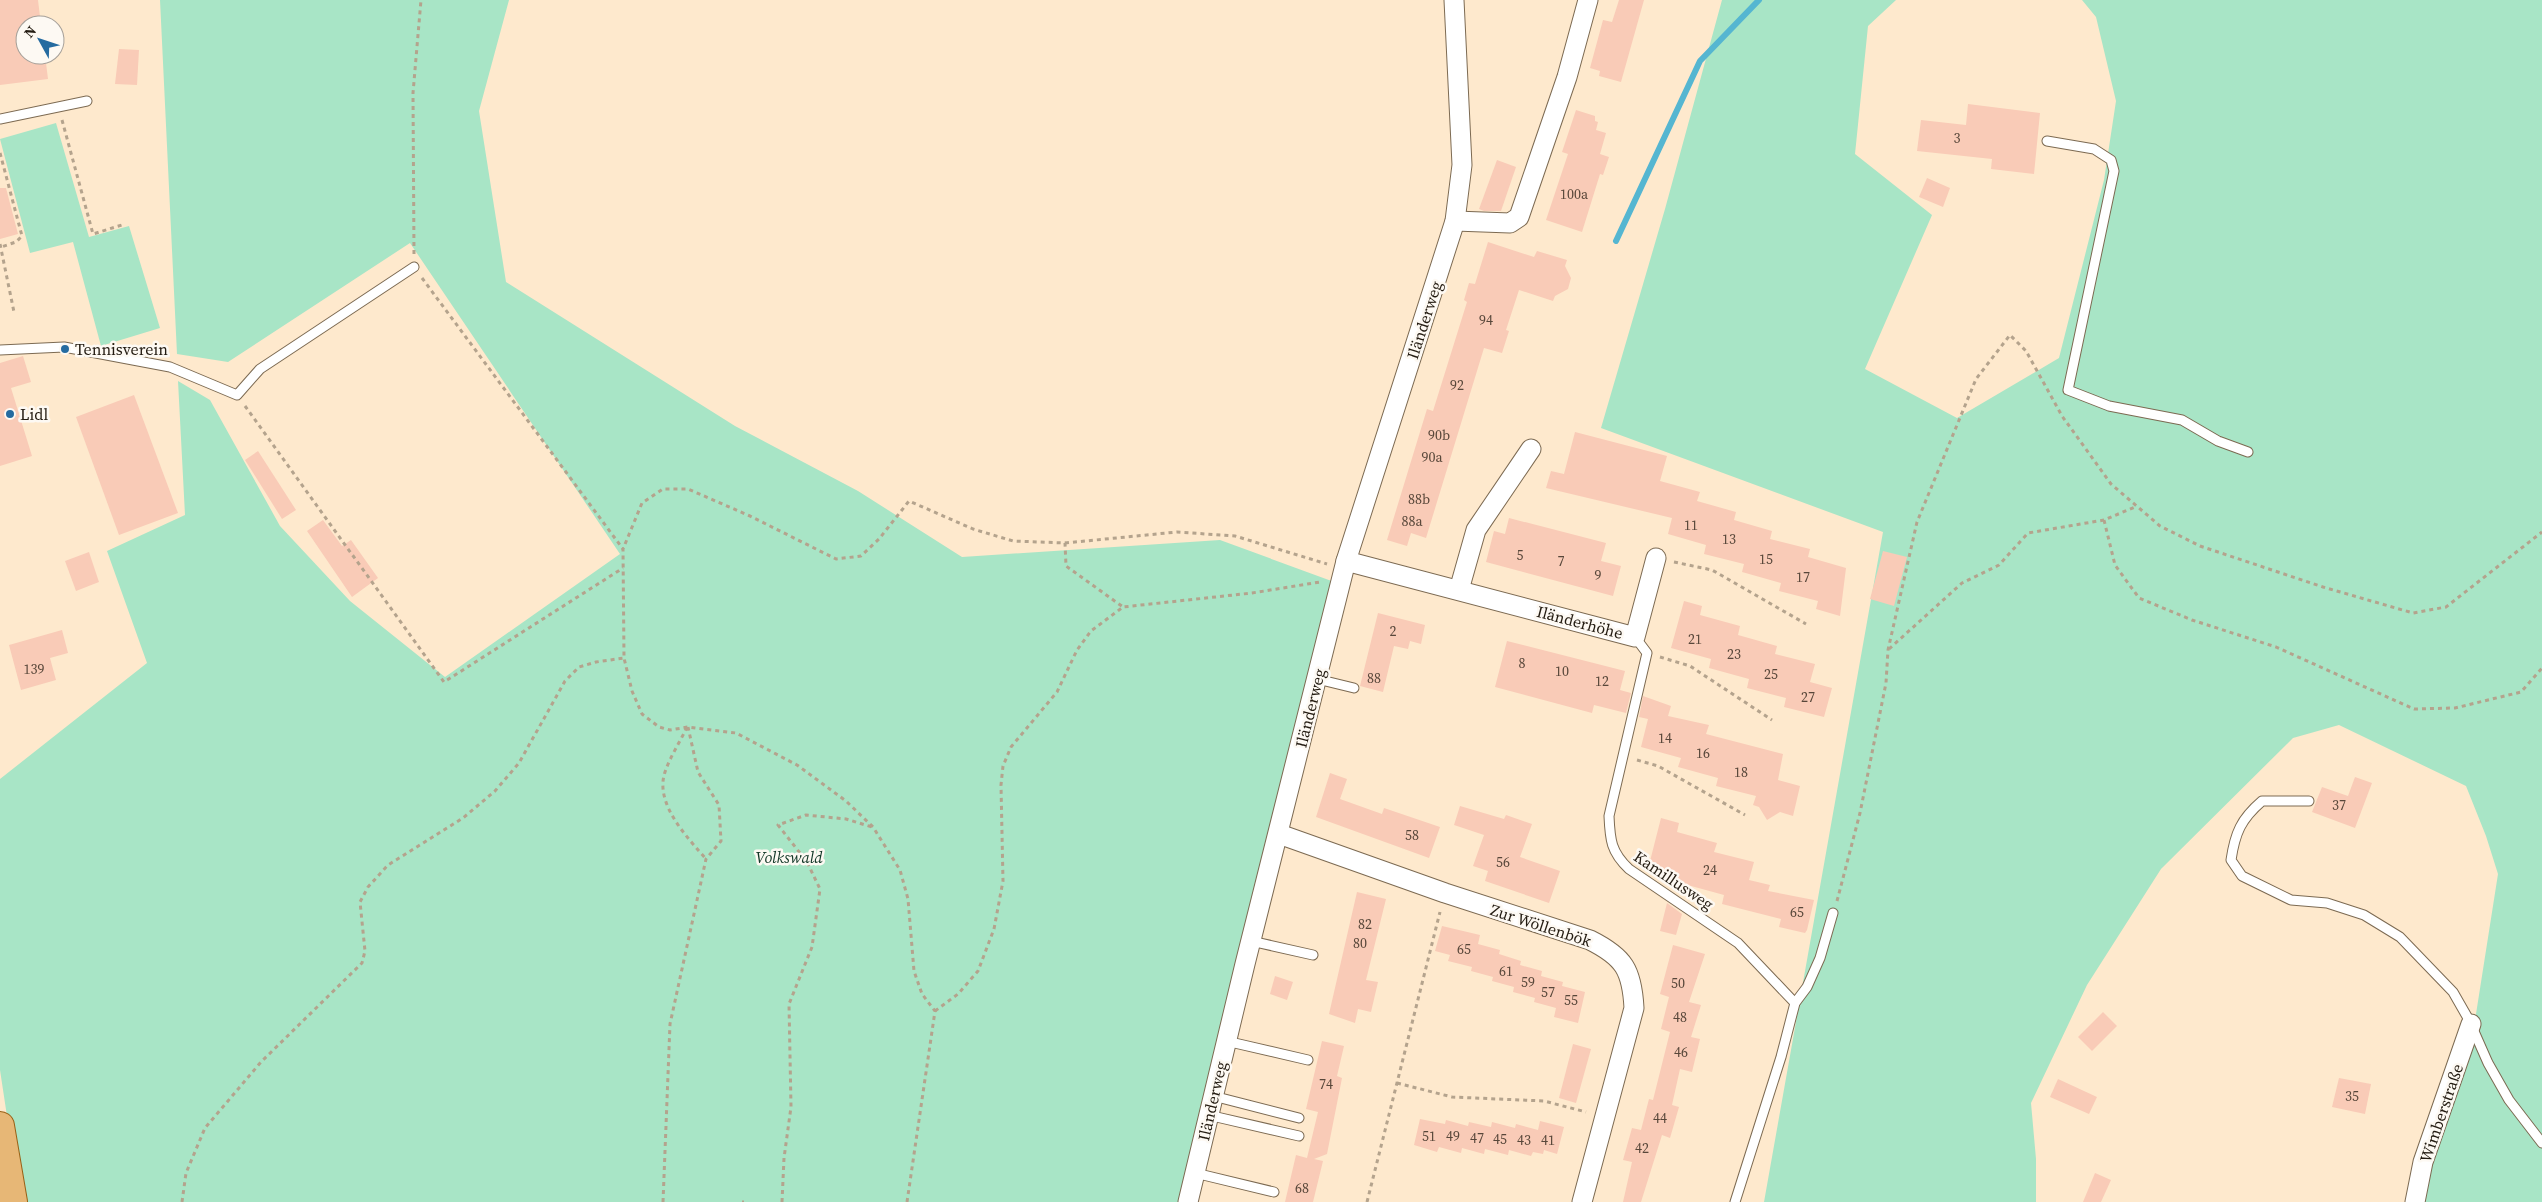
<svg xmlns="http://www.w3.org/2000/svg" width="2542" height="1202" font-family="'Source Serif 4',serif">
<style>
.green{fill:#a8e5c6}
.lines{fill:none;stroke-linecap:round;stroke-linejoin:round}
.stream{stroke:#55b6d1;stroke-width:6}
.building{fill:#f9cbb7}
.service-casing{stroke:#7c6a52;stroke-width:11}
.minor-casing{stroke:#7c6a52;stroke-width:21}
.primary-casing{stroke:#986117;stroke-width:30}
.path{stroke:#b4a38d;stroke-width:3;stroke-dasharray:4 4;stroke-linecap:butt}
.service{stroke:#fff;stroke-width:9}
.minor{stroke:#fff;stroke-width:19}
.primary{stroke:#e7b776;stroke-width:28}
.poi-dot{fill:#256ba0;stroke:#fdf9f3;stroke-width:2}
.labels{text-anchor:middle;stroke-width:5;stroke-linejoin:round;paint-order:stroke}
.number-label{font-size:14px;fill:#58473a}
.street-label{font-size:16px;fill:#231b11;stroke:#fdf9f3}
.poi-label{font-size:16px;fill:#231b11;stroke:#fdf9f3;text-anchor:start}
.park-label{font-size:16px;font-style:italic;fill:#113626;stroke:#fdf9f3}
</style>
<rect width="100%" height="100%" fill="#fee9cd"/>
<!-- green -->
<g class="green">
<path d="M 160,0 L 509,0 L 479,111 L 506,282 L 735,426 L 858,491 L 962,557 L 1220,540 L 1337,583 L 1186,1202 L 20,1202 L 0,1070 L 0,779 L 147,663 L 107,551 L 185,515 L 178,381 L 210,400 L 280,526 L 350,601 L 445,677 L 620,554 L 410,243 L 228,362 L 177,354 Z"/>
<path d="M 1722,0 L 1896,0 L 1868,26 L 1855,154 L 1932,215 L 1865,369 L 1957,418 L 2059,358 L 2104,180 L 2116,101 L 2096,17 L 2082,0 L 2542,0 L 2542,1202 L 2424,1202 L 2431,1168 L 2476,1014 L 2498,874 L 2486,836 L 2466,786 L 2339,725 L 2293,738 L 2161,869 L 2087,985 L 2031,1103 L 2036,1159 L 2036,1202 L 1764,1202 L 1883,532 L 1601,428 L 1665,209 Z"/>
<path d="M 56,123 L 89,237 L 129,226 L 160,328 L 101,346 L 73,242 L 30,253 L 0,139 Z"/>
</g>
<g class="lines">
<!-- stream -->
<path class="stream" d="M 1616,241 L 1700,61 L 1759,0"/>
</g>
<!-- building -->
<g class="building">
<path d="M 0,0 L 38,0 L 41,25 L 25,25 L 25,55 L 45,55 L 48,79 L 0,85 Z"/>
<path d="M 1619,0 L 1644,0 L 1621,82 L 1599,76 L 1600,71 L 1590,68 L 1603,20 L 1612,22 Z"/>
<path d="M 119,49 L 139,50 L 137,85 L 115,84 Z"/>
<path d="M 1968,104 L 2040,113 L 2034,174 L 1991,169 L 1992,159 L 1917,151 L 1921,120 L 1966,125 Z"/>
<path d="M 1576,110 L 1595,116 L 1595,121 L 1598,122 L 1596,130 L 1606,133 L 1600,154 L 1609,157 L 1603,175 L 1600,174 L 1582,232 L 1546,220 L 1568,154 L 1562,152 Z"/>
<path d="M 1497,160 L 1516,167 L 1501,211 L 1484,211 L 1479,209 Z"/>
<path d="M 1927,178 L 1950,188 L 1943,207 L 1919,197 Z"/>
<path d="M 0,188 L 6,188 L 18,234 L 0,239 Z"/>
<path d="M 1488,242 L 1534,257 L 1537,251 L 1567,260 L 1565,266 L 1571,278 L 1568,289 L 1555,296 L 1553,301 L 1519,290 L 1506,330 L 1509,331 L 1502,353 L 1484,348 L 1426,538 L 1411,533 L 1407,546 L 1387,540 L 1427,409 L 1433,411 L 1467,302 L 1464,300 L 1469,283 L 1475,284 Z"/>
<path d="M 23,356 L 31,382 L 11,388 L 32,456 L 0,466 L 0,363 Z"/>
<path d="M 134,395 L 178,513 L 119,535 L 76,417 Z"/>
<path d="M 1575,432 L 1667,456 L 1660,481 L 1700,492 L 1697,501 L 1736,512 L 1734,520 L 1772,531 L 1770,539 L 1810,549 L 1808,557 L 1846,568 L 1840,616 L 1816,609 L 1818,601 L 1779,591 L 1781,583 L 1742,572 L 1744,564 L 1704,554 L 1706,545 L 1668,534 L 1672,518 L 1546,488 L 1551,471 L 1564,474 Z"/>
<path d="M 258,451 L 296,510 L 282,519 L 245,460 Z"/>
<path d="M 1509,518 L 1606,543 L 1601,561 L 1621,566 L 1613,596 L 1486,562 L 1494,531 L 1505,534 Z"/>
<path d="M 323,520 L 342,546 L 351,540 L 378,578 L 352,597 L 307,531 Z"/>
<path d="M 1883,551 L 1907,557 L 1894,606 L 1870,599 Z"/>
<path d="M 89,552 L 99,582 L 76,591 L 65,561 Z"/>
<path d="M 1684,601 L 1702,606 L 1700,615 L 1740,626 L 1738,635 L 1777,646 L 1775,654 L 1815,664 L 1810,682 L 1832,688 L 1824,717 L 1784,707 L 1786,698 L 1747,688 L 1749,679 L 1709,668 L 1711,659 L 1671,648 Z"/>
<path d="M 1378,613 L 1425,625 L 1421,644 L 1410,641 L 1408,649 L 1394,646 L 1383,692 L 1360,686 Z"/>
<path d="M 62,630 L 68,653 L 50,658 L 56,680 L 21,690 L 9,645 Z"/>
<path d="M 1507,641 L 1625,671 L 1620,690 L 1631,693 L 1626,713 L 1594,705 L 1592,713 L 1495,687 Z"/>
<path d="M 1643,696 L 1671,706 L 1668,716 L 1709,725 L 1706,734 L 1783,754 L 1778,780 L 1800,786 L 1793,816 L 1780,812 L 1767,820 L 1759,807 L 1753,805 L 1756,796 L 1716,786 L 1718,778 L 1678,767 L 1681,758 L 1641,747 L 1648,719 L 1639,717 Z"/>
<path d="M 1330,773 L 1347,779 L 1340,799 L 1382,814 L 1384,808 L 1440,827 L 1429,858 L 1316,817 Z"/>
<path d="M 2355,777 L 2372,783 L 2355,828 L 2312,812 L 2322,787 L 2348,796 Z"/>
<path d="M 1460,806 L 1504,819 L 1506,815 L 1532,824 L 1520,857 L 1560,871 L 1549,903 L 1485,881 L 1488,871 L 1473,866 L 1484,835 L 1454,825 Z"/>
<path d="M 1661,818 L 1679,823 L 1677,832 L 1717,843 L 1714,852 L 1754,862 L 1749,880 L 1770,885 L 1768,891 L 1814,900 L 1807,930 L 1805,933 L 1779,927 L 1781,919 L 1722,904 L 1724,895 L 1673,881 L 1675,872 L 1649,865 Z"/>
<path d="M 1357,892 L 1386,899 L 1366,980 L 1378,982 L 1371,1012 L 1358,1009 L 1355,1023 L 1329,1014 Z"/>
<path d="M 1667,903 L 1682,914 L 1676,935 L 1660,931 Z"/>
<path d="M 1442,926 L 1480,935 L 1478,944 L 1500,950 L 1499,954 L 1521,961 L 1520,965 L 1542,971 L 1541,976 L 1563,982 L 1562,986 L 1585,992 L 1578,1023 L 1554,1017 L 1556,1008 L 1534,1002 L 1535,998 L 1513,992 L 1514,987 L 1492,981 L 1493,977 L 1471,971 L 1472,967 L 1448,961 L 1450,955 L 1435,951 Z"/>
<path d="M 1673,945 L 1705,954 L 1689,1002 L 1701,1005 L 1691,1037 L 1700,1039 L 1692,1072 L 1680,1069 L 1672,1105 L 1679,1107 L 1670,1138 L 1662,1135 L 1641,1202 L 1623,1202 L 1632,1162 L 1623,1160 L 1632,1128 L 1641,1130 L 1649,1099 L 1653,1100 L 1670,1032 L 1661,1029 L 1669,997 L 1660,994 Z"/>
<path d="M 1275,976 L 1293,982 L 1287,1000 L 1270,994 Z"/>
<path d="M 2103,1012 L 2117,1026 L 2092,1051 L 2078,1037 Z"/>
<path d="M 1322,1041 L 1344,1046 L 1337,1076 L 1342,1078 L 1327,1154 L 1314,1159 L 1323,1161 L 1313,1202 L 1285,1202 L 1296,1155 L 1307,1158 L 1318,1112 L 1306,1109 Z"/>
<path d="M 1573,1044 L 1591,1049 L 1576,1103 L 1559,1098 Z"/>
<path d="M 2339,1078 L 2371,1084 L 2365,1114 L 2332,1107 Z"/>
<path d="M 2058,1079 L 2097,1097 L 2089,1114 L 2050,1097 Z"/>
<path d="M 1420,1119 L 1445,1124 L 1446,1120 L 1468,1126 L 1469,1122 L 1491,1127 L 1492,1122 L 1515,1128 L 1516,1124 L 1538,1130 L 1540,1121 L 1564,1127 L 1557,1154 L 1544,1150 L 1543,1154 L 1533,1152 L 1531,1156 L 1509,1150 L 1508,1155 L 1485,1149 L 1484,1154 L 1462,1148 L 1461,1153 L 1439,1147 L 1437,1152 L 1414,1145 Z"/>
<path d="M 2095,1173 L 2111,1180 L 2101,1202 L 2083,1202 Z"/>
</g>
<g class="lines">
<!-- service casing -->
<g class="service-casing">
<g id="service">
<path d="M 0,119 L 87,101"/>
<path d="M 2047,141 L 2094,149 L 2111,160 L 2114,171 L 2068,390 L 2109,406 L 2182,420 L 2218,441 L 2248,452"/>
<path d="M 0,350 L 64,347 L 170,367 L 237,395 L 260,369 L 414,267"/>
<path d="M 1635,637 L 1647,653 L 1609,816 C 1610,840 1611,852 1629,869 L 1738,943 L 1795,1003"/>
<path d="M 1317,679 L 1354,688"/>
<path d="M 2309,801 L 2262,801 C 2241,819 2235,833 2231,860 L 2242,876 L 2291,900 L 2327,903 L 2364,915 L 2400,937 L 2453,992 L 2469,1020 L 2488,1063 L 2509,1100 L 2542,1143"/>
<path d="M 1251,941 L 1313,955"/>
<path d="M 1226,1041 L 1308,1060"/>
<path d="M 1213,1096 L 1299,1118"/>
<path d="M 1208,1115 L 1299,1136"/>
<path d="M 1195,1173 L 1274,1192"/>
<path d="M 1735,1202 L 1781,1057 L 1795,1003 L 1807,987 L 1820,958 L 1833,913"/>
</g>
</g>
<!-- minor casing -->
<g class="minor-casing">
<g id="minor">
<path d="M 1455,221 L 1510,223 L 1519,217 L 1567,77 L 1588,0"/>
<path d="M 1346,561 L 1635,637 L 1656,558"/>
<path d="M 1459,590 L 1476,530 L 1531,449"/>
<path d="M 1279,834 L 1445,893 L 1590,940 C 1624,957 1632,970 1634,1008 L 1582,1202"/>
<path d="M 1188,1202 L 1245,964 L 1346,561 L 1455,221 L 1462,165 L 1454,0"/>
<path d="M 2415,1202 L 2423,1162 L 2471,1024"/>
</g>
</g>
<!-- primary casing -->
<g class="primary-casing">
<path id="primary" d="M 0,1126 L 13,1202"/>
</g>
<!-- path -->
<g class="path">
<path d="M 62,120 L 93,234 L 125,224"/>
<path d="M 0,153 L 22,236 L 16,242 L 1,247"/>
<path d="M 0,244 L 14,312"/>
<path d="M 414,254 L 413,93 L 421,0"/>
<path d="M 422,278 L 623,549"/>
<path d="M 245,406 L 444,682 L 623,568"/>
<path d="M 2104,520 L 2115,565 L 2139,598 L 2192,620 L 2276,647 L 2414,709 L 2455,708 L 2521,692 L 2542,668"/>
<path d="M 1065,543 L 1177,532 L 1235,536 L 1327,564"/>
<path d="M 1674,562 L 1712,570 L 1806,624"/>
<path d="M 1889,649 L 1962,583 L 1999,565 L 2028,533 L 2104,520 L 2135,507"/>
<path d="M 1660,657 L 1690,666 L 1772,720"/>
<path d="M 687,727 C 680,742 670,757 665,772 C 654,804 688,838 706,859"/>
<path d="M 1637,760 L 1658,766 L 1745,815"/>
<path d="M 1837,901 L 1860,813 L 1886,683 L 1888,650 L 1917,522 L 1976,379 L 2010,335 L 2026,351 L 2062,416 L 2111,484 L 2160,526 L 2200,546 L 2323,587 L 2413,613 L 2446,607 L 2542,532"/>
<path d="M 935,1011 L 958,994 L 978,971 L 994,929 L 1003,881 L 1001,785 L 1003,766 L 1011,747 L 1057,692 L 1077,650 L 1091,631 L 1123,607 L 1252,593 L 1320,582"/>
<path d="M 1397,1083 L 1452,1097 L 1544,1101 L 1586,1112"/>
<path d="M 182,1202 L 186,1173 L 205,1128 L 261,1062 L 362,963 L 365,951 L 360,902 L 368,887 L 388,865 L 463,818 L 495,791 L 519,763 L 565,681 L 579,667 L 596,662 L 624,658"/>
<path d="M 663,1202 L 670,1024 L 706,859 L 721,841 L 719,805 L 698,772 L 688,727"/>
<path d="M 742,1202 L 744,1202"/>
<path d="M 782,1202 L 784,1158 L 791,1107 L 789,1004 L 812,947 L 820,889 L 807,862 L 778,825 L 806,815 L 846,819 L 872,827"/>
<path d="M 907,1202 L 935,1011 L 922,994 L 914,971 L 908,899 L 900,870 L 873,827 L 846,801 L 797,765 L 736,733 L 688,727 L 670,730 L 659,727 L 642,714 L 632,691 L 624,658 L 623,549 L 642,503 L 663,489 L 688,489 L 750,516 L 836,559 L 861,556 L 879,539 L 909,501 L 973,529 L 1013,541 L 1065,543 L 1066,566 L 1123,607"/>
<path d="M 1367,1202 L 1440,912"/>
</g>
<!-- service -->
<use href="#service" class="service"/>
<!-- minor -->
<use href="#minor" class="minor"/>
<!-- primary -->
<use href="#primary" class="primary"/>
</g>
<!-- markers -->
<g class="poi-dot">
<circle cx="65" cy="349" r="5"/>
<circle cx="10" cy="414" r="5"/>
</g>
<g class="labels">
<!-- number labels -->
<g class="number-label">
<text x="1957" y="143">3</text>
<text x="1574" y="199">100a</text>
<text x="1486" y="325">94</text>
<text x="1457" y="390">92</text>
<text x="1439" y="440">90b</text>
<text x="1432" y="462">90a</text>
<text x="1419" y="504">88b</text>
<text x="1412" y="526">88a</text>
<text x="1691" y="530">11</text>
<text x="1729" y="544">13</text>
<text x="1520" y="560">5</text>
<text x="1766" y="564">15</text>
<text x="1561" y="566">7</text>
<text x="1598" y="580">9</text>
<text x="1803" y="582">17</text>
<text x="1393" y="636">2</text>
<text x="1695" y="644">21</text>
<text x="1734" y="659">23</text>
<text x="1522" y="668">8</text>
<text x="34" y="674">139</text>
<text x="1562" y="676">10</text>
<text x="1771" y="679">25</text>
<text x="1374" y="683">88</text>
<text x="1602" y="686">12</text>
<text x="1808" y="702">27</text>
<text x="1665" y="743">14</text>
<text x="1703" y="758">16</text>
<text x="1741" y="777">18</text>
<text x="2339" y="810">37</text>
<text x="1412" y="840">58</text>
<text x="1503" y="867">56</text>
<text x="1710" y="875">24</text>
<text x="1797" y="917">65</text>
<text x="1365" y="929">82</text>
<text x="1360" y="948">80</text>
<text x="1464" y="954">65</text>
<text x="1506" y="976">61</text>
<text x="1528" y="987">59</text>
<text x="1678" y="988">50</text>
<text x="1548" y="997">57</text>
<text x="1571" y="1005">55</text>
<text x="1680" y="1022">48</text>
<text x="1681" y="1057">46</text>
<text x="1326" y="1089">74</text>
<text x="2352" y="1101">35</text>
<text x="1660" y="1123">44</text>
<text x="1429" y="1141">51</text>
<text x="1453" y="1141">49</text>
<text x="1477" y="1143">47</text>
<text x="1500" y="1144">45</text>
<text x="1524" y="1145">43</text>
<text x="1548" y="1145">41</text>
<text x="1642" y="1153">42</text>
<text x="1302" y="1193">68</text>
</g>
<!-- street labels -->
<g class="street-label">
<text transform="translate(1424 320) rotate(-72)" y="6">Iländerweg</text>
<text transform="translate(1580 622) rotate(15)" y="6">Iländerhöhe</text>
<text transform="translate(1310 708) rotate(-76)" y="6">Iländerweg</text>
<text transform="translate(1674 880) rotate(34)" y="6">Kamillusweg</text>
<text transform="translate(1541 925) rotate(18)" y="6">Zur Wöllenbök</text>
<text transform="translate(1212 1101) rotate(-77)" y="6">Iländerweg</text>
<text transform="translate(2441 1113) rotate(-71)" y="6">Wimberstraße</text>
</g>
<!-- poi labels -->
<g class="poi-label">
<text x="75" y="355">Tennisverein</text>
<text x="20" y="420">Lidl</text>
</g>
<!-- park labels -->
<g class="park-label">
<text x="789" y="863">Volkswald</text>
</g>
</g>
<!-- north arrow -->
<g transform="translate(40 40) rotate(310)"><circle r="24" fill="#fdf9f3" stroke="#a6a099"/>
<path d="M0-4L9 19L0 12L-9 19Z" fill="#256ba0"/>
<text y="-8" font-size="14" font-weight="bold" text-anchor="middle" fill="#231b11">N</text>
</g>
</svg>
